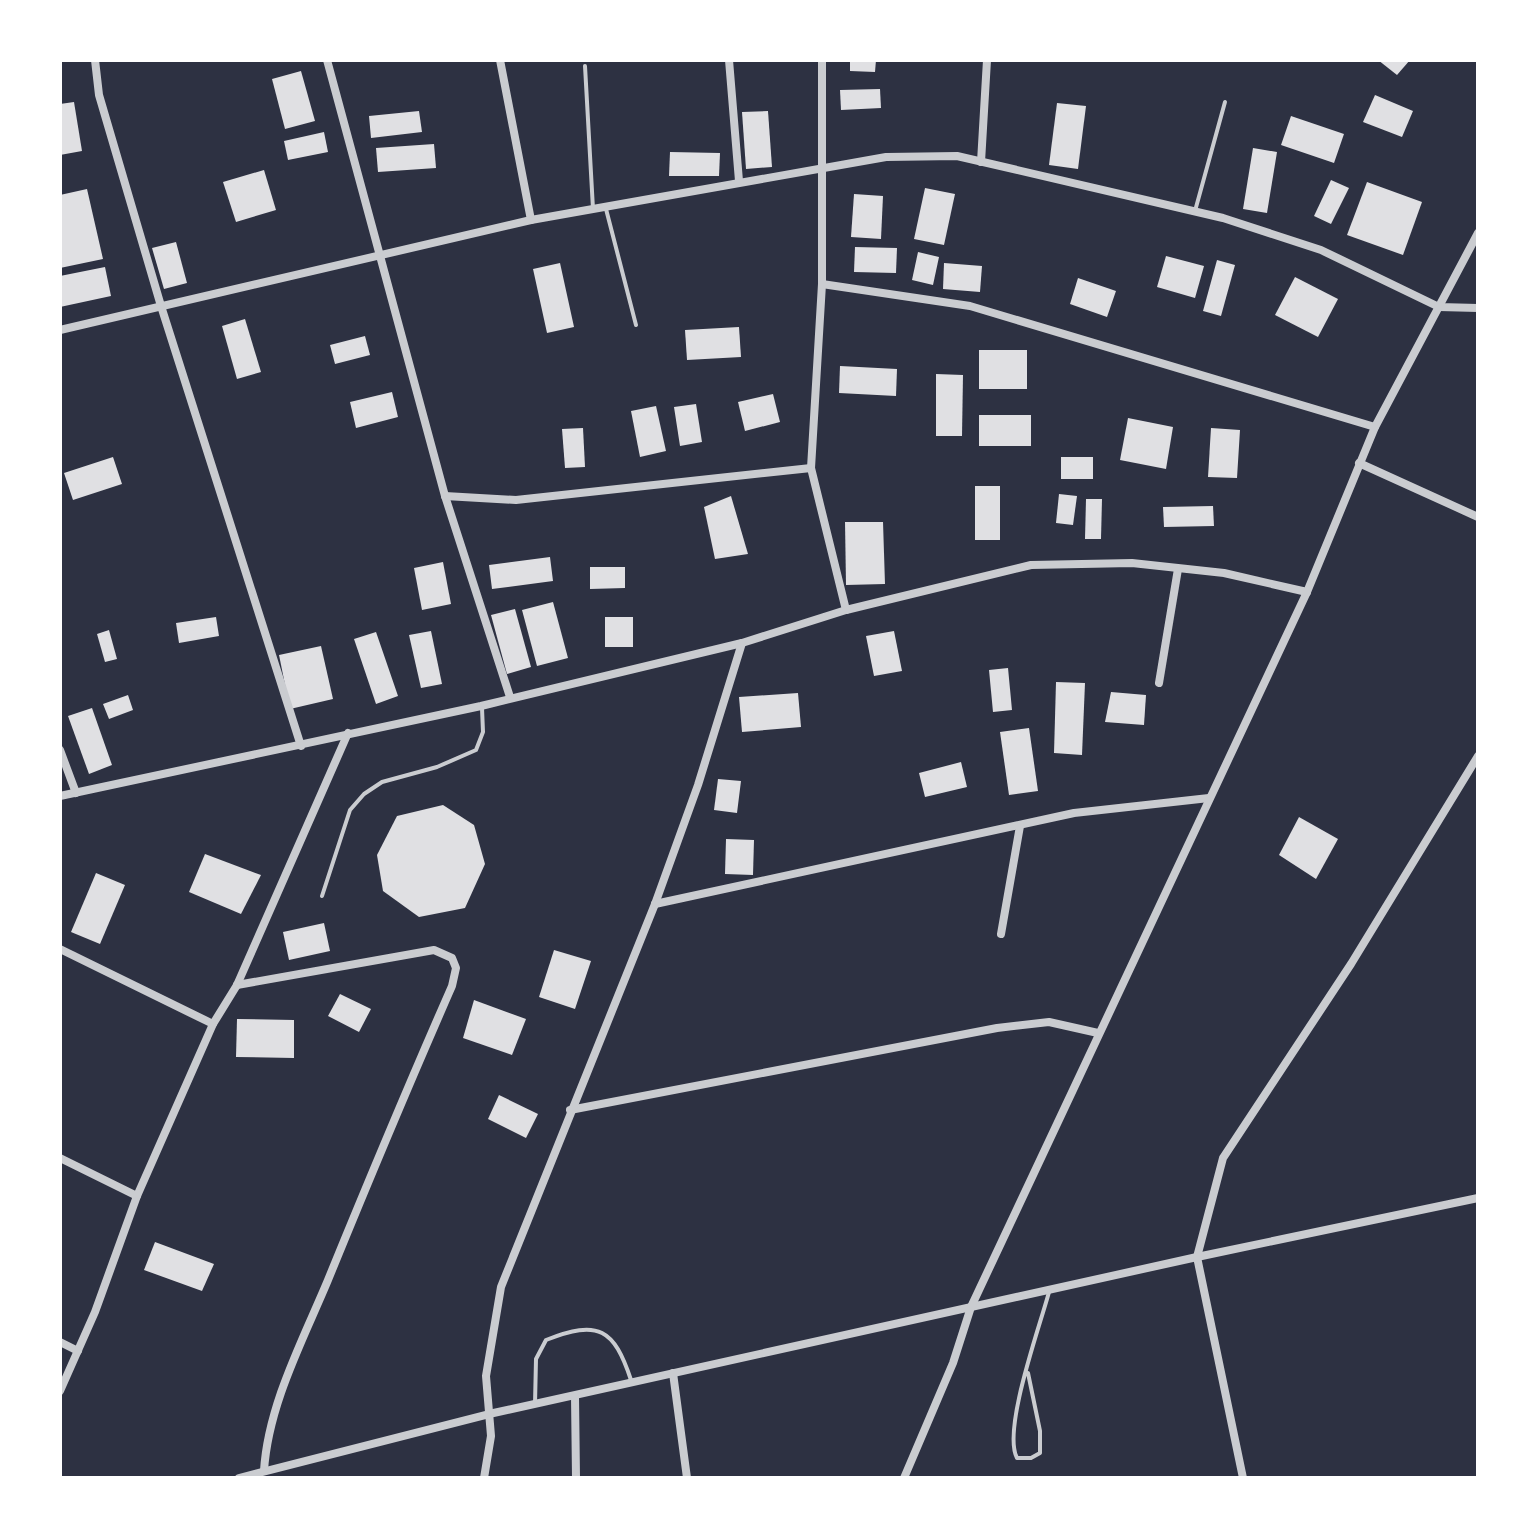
<svg xmlns="http://www.w3.org/2000/svg" width="1538" height="1538" font-family="Manrope,sans-serif">
<style>
.building{fill:#e0e0e3}
.lines{fill:none;stroke-linecap:round;stroke-linejoin:round}
.service{stroke:#caccd0;stroke-width:4}
.minor{stroke:#caccd0;stroke-width:8}
</style>
<rect width="100%" height="100%" fill="#2d3142"/>
<!-- building -->
<g class="building">
<path d="M 850,60 L 876,60 L 875,72 L 850,71 Z"/>
<path d="M 1378,60 L 1410,60 L 1397,75 Z"/>
<path d="M 301,71 L 315,121 L 285,129 L 272,79 Z"/>
<path d="M 880,89 L 881,108 L 841,110 L 840,90 Z"/>
<path d="M 1375,95 L 1413,111 L 1402,137 L 1363,122 Z"/>
<path d="M 74,102 L 82,151 L 60,155 L 60,104 Z"/>
<path d="M 1057,103 L 1086,106 L 1078,169 L 1049,165 Z"/>
<path d="M 419,111 L 422,132 L 371,138 L 369,116 Z"/>
<path d="M 768,111 L 772,167 L 746,169 L 742,112 Z"/>
<path d="M 1291,116 L 1344,134 L 1334,163 L 1281,145 Z"/>
<path d="M 324,132 L 328,152 L 288,160 L 284,141 Z"/>
<path d="M 434,144 L 436,168 L 378,172 L 376,148 Z"/>
<path d="M 1253,148 L 1277,152 L 1267,213 L 1243,209 Z"/>
<path d="M 670,152 L 720,153 L 719,176 L 669,176 Z"/>
<path d="M 264,170 L 276,210 L 236,222 L 223,182 Z"/>
<path d="M 1331,180 L 1349,188 L 1331,224 L 1314,216 Z"/>
<path d="M 1367,182 L 1422,202 L 1403,255 L 1347,235 Z"/>
<path d="M 925,188 L 955,194 L 944,245 L 914,239 Z"/>
<path d="M 87,189 L 103,259 L 60,268 L 60,195 Z"/>
<path d="M 854,194 L 883,196 L 881,239 L 851,237 Z"/>
<path d="M 176,242 L 187,283 L 164,289 L 152,248 Z"/>
<path d="M 855,247 L 897,248 L 896,273 L 854,272 Z"/>
<path d="M 918,252 L 939,257 L 933,285 L 912,280 Z"/>
<path d="M 1166,256 L 1204,266 L 1195,298 L 1157,287 Z"/>
<path d="M 1217,260 L 1235,265 L 1221,316 L 1203,311 Z"/>
<path d="M 560,263 L 574,327 L 547,333 L 533,269 Z"/>
<path d="M 944,263 L 982,266 L 980,292 L 943,289 Z"/>
<path d="M 105,267 L 111,296 L 60,307 L 60,276 Z"/>
<path d="M 1295,277 L 1338,299 L 1318,337 L 1275,315 Z"/>
<path d="M 1078,278 L 1116,291 L 1107,317 L 1070,304 Z"/>
<path d="M 245,319 L 261,372 L 237,379 L 222,326 Z"/>
<path d="M 739,327 L 741,357 L 687,360 L 685,330 Z"/>
<path d="M 365,336 L 370,355 L 335,364 L 330,345 Z"/>
<rect x="979" y="350" width="48" height="39"/>
<path d="M 840,366 L 897,369 L 896,396 L 839,393 Z"/>
<path d="M 936,374 L 963,375 L 962,436 L 936,436 Z"/>
<path d="M 392,392 L 398,417 L 356,428 L 350,402 Z"/>
<path d="M 773,394 L 780,422 L 745,431 L 738,402 Z"/>
<path d="M 696,404 L 702,442 L 680,446 L 674,407 Z"/>
<path d="M 656,406 L 666,451 L 640,457 L 631,411 Z"/>
<rect x="979" y="415" width="52" height="31"/>
<path d="M 1128,418 L 1173,427 L 1166,469 L 1120,460 Z"/>
<path d="M 583,428 L 585,467 L 565,468 L 562,429 Z"/>
<path d="M 1211,428 L 1240,430 L 1237,478 L 1208,477 Z"/>
<path d="M 113,457 L 122,484 L 73,500 L 64,473 Z"/>
<rect x="1061" y="457" width="32" height="22"/>
<rect x="975" y="486" width="25" height="54"/>
<path d="M 1059,494 L 1077,496 L 1073,525 L 1056,523 Z"/>
<path d="M 731,496 L 748,554 L 715,559 L 704,507 Z"/>
<path d="M 1086,499 L 1102,499 L 1101,539 L 1085,539 Z"/>
<path d="M 1213,506 L 1214,526 L 1164,527 L 1163,507 Z"/>
<path d="M 845,522 L 883,522 L 885,584 L 846,585 Z"/>
<path d="M 550,557 L 553,581 L 492,589 L 489,565 Z"/>
<path d="M 443,562 L 451,604 L 422,610 L 414,568 Z"/>
<path d="M 590,567 L 625,567 L 625,588 L 590,589 Z"/>
<path d="M 553,602 L 568,658 L 537,666 L 522,610 Z"/>
<path d="M 515,609 L 531,667 L 507,674 L 491,615 Z"/>
<path d="M 216,617 L 219,636 L 179,643 L 176,623 Z"/>
<rect x="605" y="617" width="28" height="30"/>
<path d="M 109,630 L 117,659 L 105,662 L 97,634 Z"/>
<path d="M 431,631 L 442,684 L 421,688 L 409,635 Z"/>
<path d="M 894,631 L 902,671 L 874,676 L 866,636 Z"/>
<path d="M 376,632 L 398,696 L 376,704 L 354,639 Z"/>
<path d="M 321,646 L 333,699 L 290,709 L 279,655 Z"/>
<path d="M 1008,668 L 1012,710 L 993,712 L 989,670 Z"/>
<path d="M 1056,682 L 1085,683 L 1082,755 L 1054,753 Z"/>
<path d="M 1111,692 L 1146,695 L 1144,725 L 1105,722 Z"/>
<path d="M 798,693 L 801,727 L 742,732 L 739,697 Z"/>
<path d="M 128,695 L 133,710 L 109,719 L 103,704 Z"/>
<path d="M 92,708 L 112,765 L 89,774 L 68,716 Z"/>
<path d="M 1029,728 L 1038,791 L 1009,795 L 1000,732 Z"/>
<path d="M 961,762 L 967,787 L 925,797 L 919,773 Z"/>
<path d="M 718,779 L 741,781 L 737,813 L 714,810 Z"/>
<path d="M 443,805 L 474,825 L 485,864 L 465,908 L 419,917 L 383,891 L 377,855 L 397,816 Z"/>
<path d="M 1299,817 L 1338,839 L 1316,879 L 1279,855 Z"/>
<path d="M 726,839 L 754,840 L 753,875 L 725,874 Z"/>
<path d="M 205,854 L 261,875 L 241,914 L 189,892 Z"/>
<path d="M 96,873 L 125,885 L 100,944 L 71,932 Z"/>
<path d="M 324,923 L 330,951 L 289,960 L 283,932 Z"/>
<path d="M 554,950 L 591,961 L 575,1009 L 539,997 Z"/>
<path d="M 340,994 L 371,1009 L 359,1032 L 328,1016 Z"/>
<path d="M 474,1000 L 526,1019 L 512,1055 L 463,1038 Z"/>
<path d="M 237,1019 L 294,1020 L 294,1058 L 236,1057 Z"/>
<path d="M 499,1095 L 538,1114 L 526,1138 L 488,1119 Z"/>
<path d="M 155,1242 L 214,1264 L 202,1291 L 144,1270 Z"/>
</g>
<g class="lines">
<!-- service -->
<g class="service">
<path d="M 585,66 L 593,209"/>
<path d="M 606,209 L 636,325"/>
<path d="M 1195,211 L 1225,102"/>
<path d="M 322,896 L 350,810 L 364,794 L 382,782 L 437,767 L 476,750 L 483,732 L 482,708"/>
<path d="M 1028,1373 L 1040,1431 L 1040,1453 L 1031,1458 L 1017,1458 C 1002,1430 1040,1326 1049,1292"/>
<path d="M 535,1404 L 536,1359 L 546,1340 C 599,1319 614,1329 631,1380"/>
</g>
<!-- minor -->
<g class="minor">
<path d="M 95,60 L 99,95 L 161,306 L 301,746"/>
<path d="M 327,60 L 445,496 L 510,697"/>
<path d="M 500,60 L 531,220"/>
<path d="M 729,60 L 739,181"/>
<path d="M 822,60 L 822,284 L 811,468 L 846,610"/>
<path d="M 981,162 L 987,60"/>
<path d="M 822,284 L 970,306 L 1375,427"/>
<path d="M 60,330 L 531,220 L 886,157 L 957,156 L 1223,218 L 1321,250 L 1439,307 L 1478,308"/>
<path d="M 1359,463 L 1478,517"/>
<path d="M 445,496 L 516,500 L 811,468"/>
<path d="M 1159,683 L 1178,569"/>
<path d="M 60,750 L 76,793"/>
<path d="M 60,796 L 481,706 L 742,643 L 846,610 L 1031,565 L 1132,563 L 1224,573 L 1307,592"/>
<path d="M 655,904 L 1074,813 L 1209,798"/>
<path d="M 1001,934 L 1020,826"/>
<path d="M 60,949 L 213,1024"/>
<path d="M 237,985 L 434,950 L 452,958 L 456,968 L 452,986 C 409,1084 368,1182 328,1280 C 303,1340 268,1405 264,1471"/>
<path d="M 570,1110 L 997,1028 L 1049,1022 L 1098,1033"/>
<path d="M 60,1158 L 137,1196"/>
<path d="M 60,1342 L 78,1351"/>
<path d="M 673,1373 L 687,1478"/>
<path d="M 60,1391 L 95,1312 L 137,1196 L 213,1024 L 237,985 L 348,733"/>
<path d="M 575,1396 L 576,1478"/>
<path d="M 239,1478 L 489,1414 L 1197,1257 L 1478,1198"/>
<path d="M 484,1478 L 491,1436 L 486,1376 L 501,1287 L 655,904 L 698,785 L 742,643"/>
<path d="M 904,1478 L 953,1363 L 971,1307 L 1307,592 L 1375,427 L 1478,233"/>
<path d="M 1243,1478 L 1197,1257 L 1223,1158 L 1351,964 L 1478,756"/>
</g>
</g>
<!-- border -->
<rect width="1538" height="1538" fill="none" stroke="#ffffff" stroke-width="124"/>
</svg>
